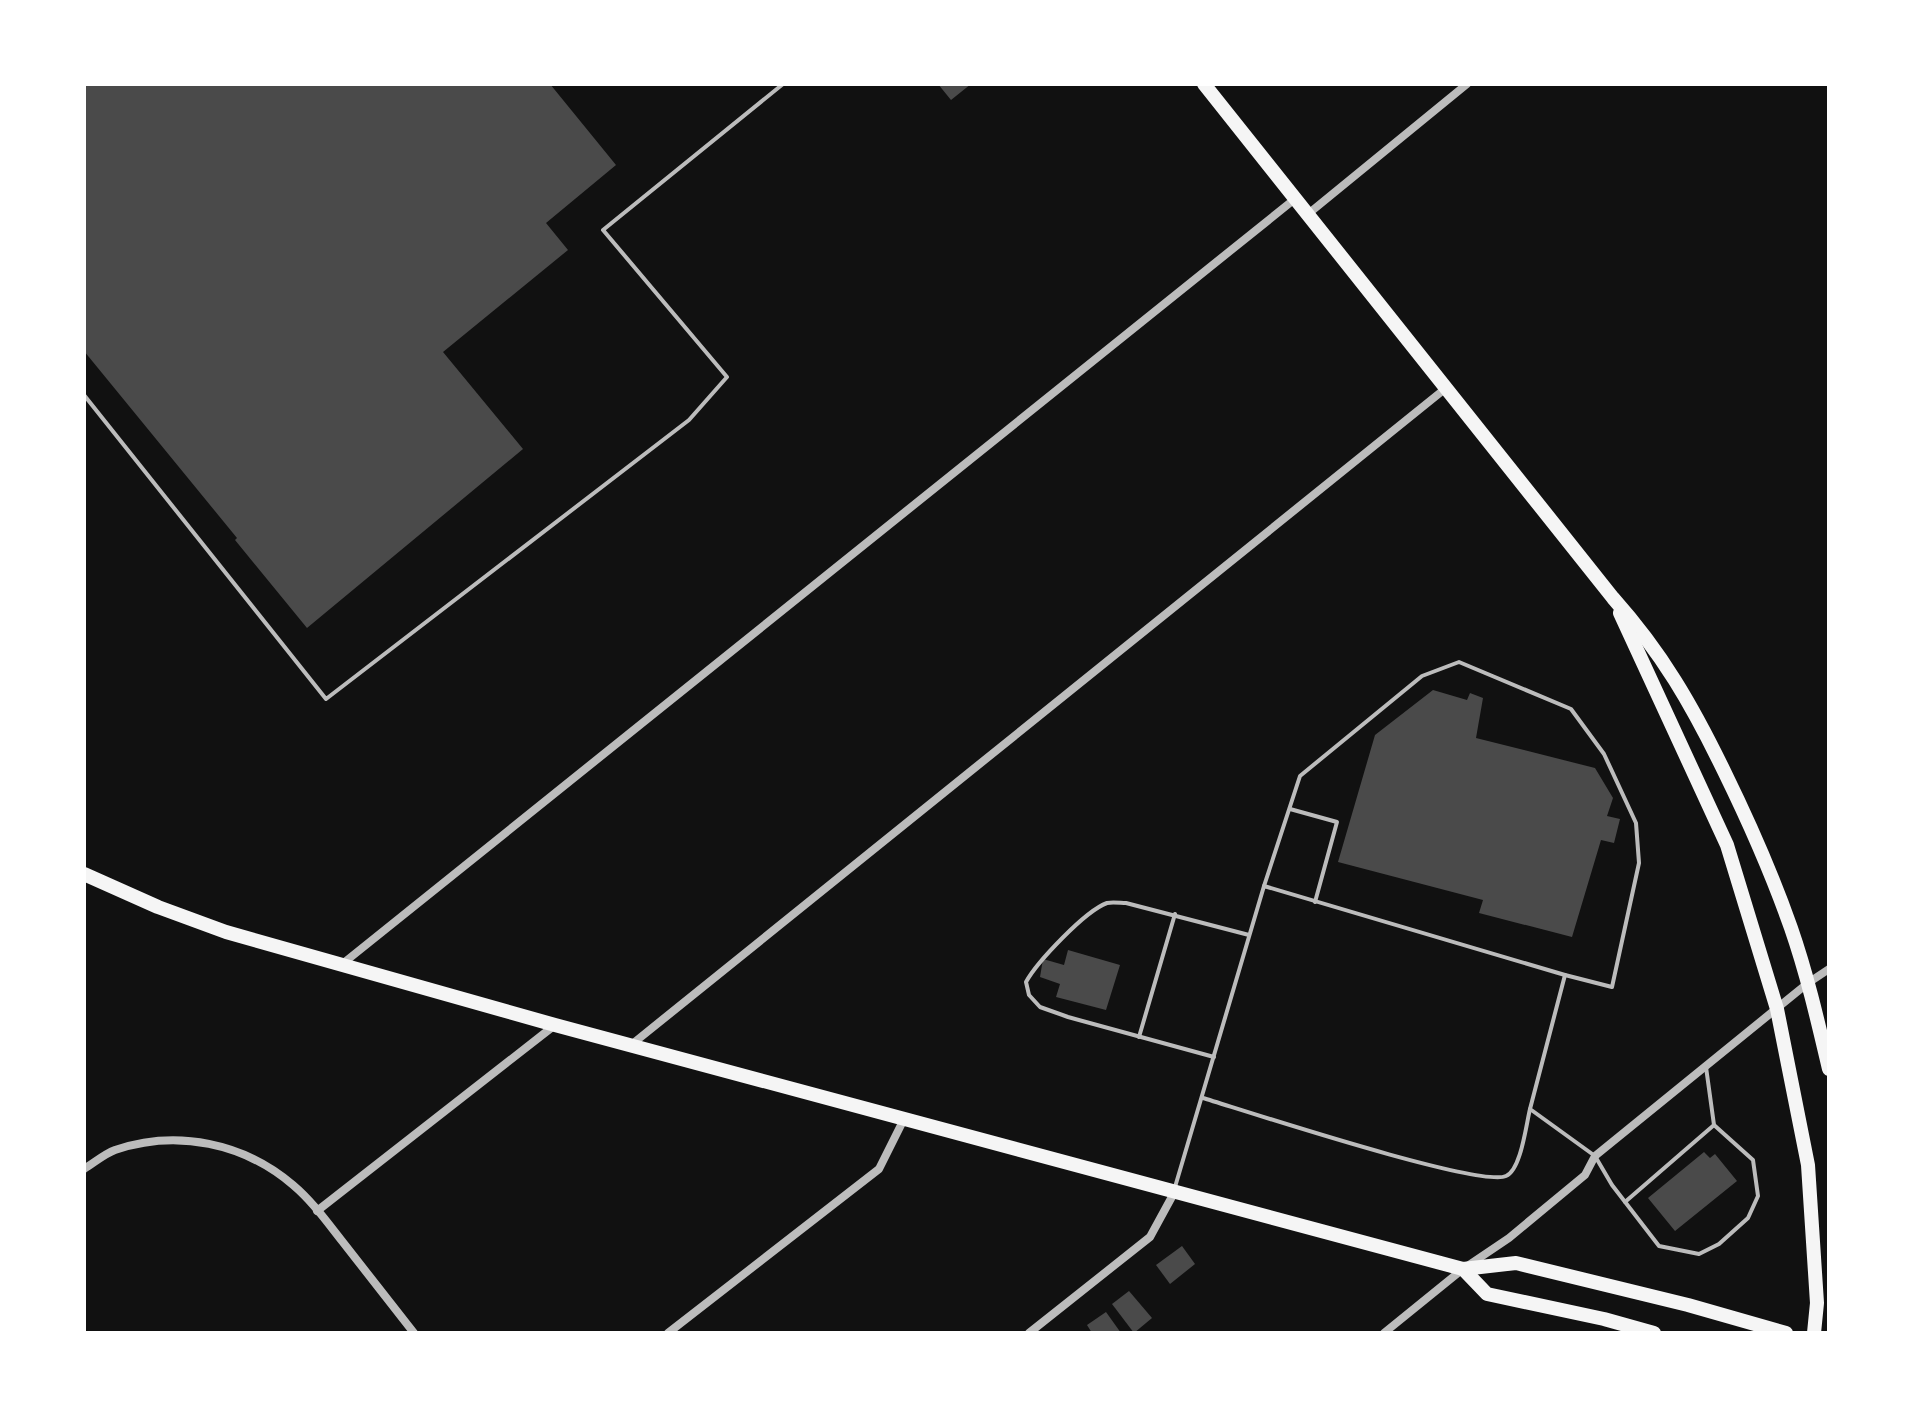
<svg xmlns="http://www.w3.org/2000/svg" width="1913" height="1417" font-family="'Times New Roman',serif">
<style>
.building{fill:#4a4a4a}
.lines{fill:none;stroke-linecap:round;stroke-linejoin:round}
.service{stroke:#bcbcbc;stroke-width:4}
.minor{stroke:#bcbcbc;stroke-width:8}
.primary{stroke:#f5f5f5;stroke-width:14}
</style>
<rect width="100%" height="100%" fill="#111"/>
<!-- building -->
<g class="building">
<path d="M 84,84 L 550,84 L 616,165 L 546,223 L 568,250 L 443,352 L 523,449 L 307,628 L 235,540 L 237,538 L 84,351 Z"/>
<path d="M 938,84 L 971,84 L 951,100 Z"/>
<path d="M 1433,690 L 1467,700 L 1470,693 L 1483,698 L 1476,738 L 1595,768 L 1613,798 L 1607,816 L 1620,819 L 1614,843 L 1601,840 L 1572,937 L 1479,913 L 1483,900 L 1338,862 L 1375,735 Z"/>
<path d="M 1068,950 L 1120,965 L 1106,1010 L 1056,997 L 1060,984 L 1040,977 L 1043,959 L 1064,965 Z"/>
<path d="M 1704,1152 L 1710,1158 L 1715,1154 L 1737,1181 L 1675,1231 L 1648,1198 Z"/>
<path d="M 1182,1246 L 1195,1264 L 1170,1284 L 1156,1265 Z"/>
<path d="M 1129,1291 L 1152,1318 L 1134,1333 L 1112,1304 Z"/>
<path d="M 1106,1312 L 1121,1333 L 1092,1333 L 1087,1325 Z"/>
</g>
<g class="lines">
<!-- service -->
<g class="service">
<path d="M 84,395 L 326,699 L 689,420 L 727,377 L 603,230 L 783,84"/>
<path d="M 1290,809 L 1337,822 L 1315,902"/>
<path d="M 1264,886 L 1300,776 L 1422,676 L 1459,662 L 1571,709 L 1604,754 L 1636,823 L 1639,863 L 1612,987 L 1565,975"/>
<path d="M 1139,1037 L 1175,914"/>
<path d="M 1214,1057 L 1068,1017 L 1040,1007 L 1029,995 L 1026,982 C 1037,962 1085,911 1107,903 C 1112,902 1121,903 1126,903 L 1249,935"/>
<path d="M 1203,1098 C 1246,1111 1480,1188 1506,1176 C 1521,1170 1526,1125 1530,1109"/>
<path d="M 1175,1187 L 1264,886 L 1565,975 L 1530,1109 L 1595,1156 L 1612,1185 L 1659,1246 L 1699,1254 L 1719,1244 L 1748,1218 L 1758,1196 L 1753,1160 L 1714,1125 L 1706,1067"/>
<path d="M 1625,1202 L 1714,1125"/>
</g>
<!-- minor -->
<g class="minor">
<path d="M 1308,214 L 1467,84"/>
<path d="M 341,965 L 1296,198"/>
<path d="M 631,1045 L 1446,388"/>
<path d="M 84,1169 C 94,1163 104,1154 115,1150 C 177,1129 244,1143 293,1185 C 312,1201 327,1222 342,1241 C 366,1272 390,1302 414,1333"/>
<path d="M 317,1211 L 555,1025"/>
<path d="M 668,1333 L 879,1169 L 904,1119"/>
<path d="M 1029,1333 L 1150,1237 L 1174,1193"/>
<path d="M 1384,1333 L 1463,1269 L 1509,1238 L 1585,1175 L 1595,1156 L 1808,983 L 1829,969"/>
</g>
<!-- primary -->
<g class="primary">
<path d="M 1204,84 L 1613,598 C 1662,653 1692,705 1724,771 C 1749,822 1772,874 1791,928 C 1807,974 1818,1022 1829,1069"/>
<path d="M 1620,613 L 1727,845 L 1777,1009 L 1808,1165 L 1817,1303 L 1814,1333"/>
<path d="M 84,874 L 158,907 L 226,932 L 555,1025 L 1463,1269 L 1516,1263 L 1688,1305 L 1786,1333"/>
<path d="M 1463,1269 L 1487,1294 L 1604,1319 L 1654,1333"/>
</g>
</g>
<!-- border -->
<rect width="1913" height="1417" fill="none" stroke="#ffffff" stroke-width="172"/>
</svg>
